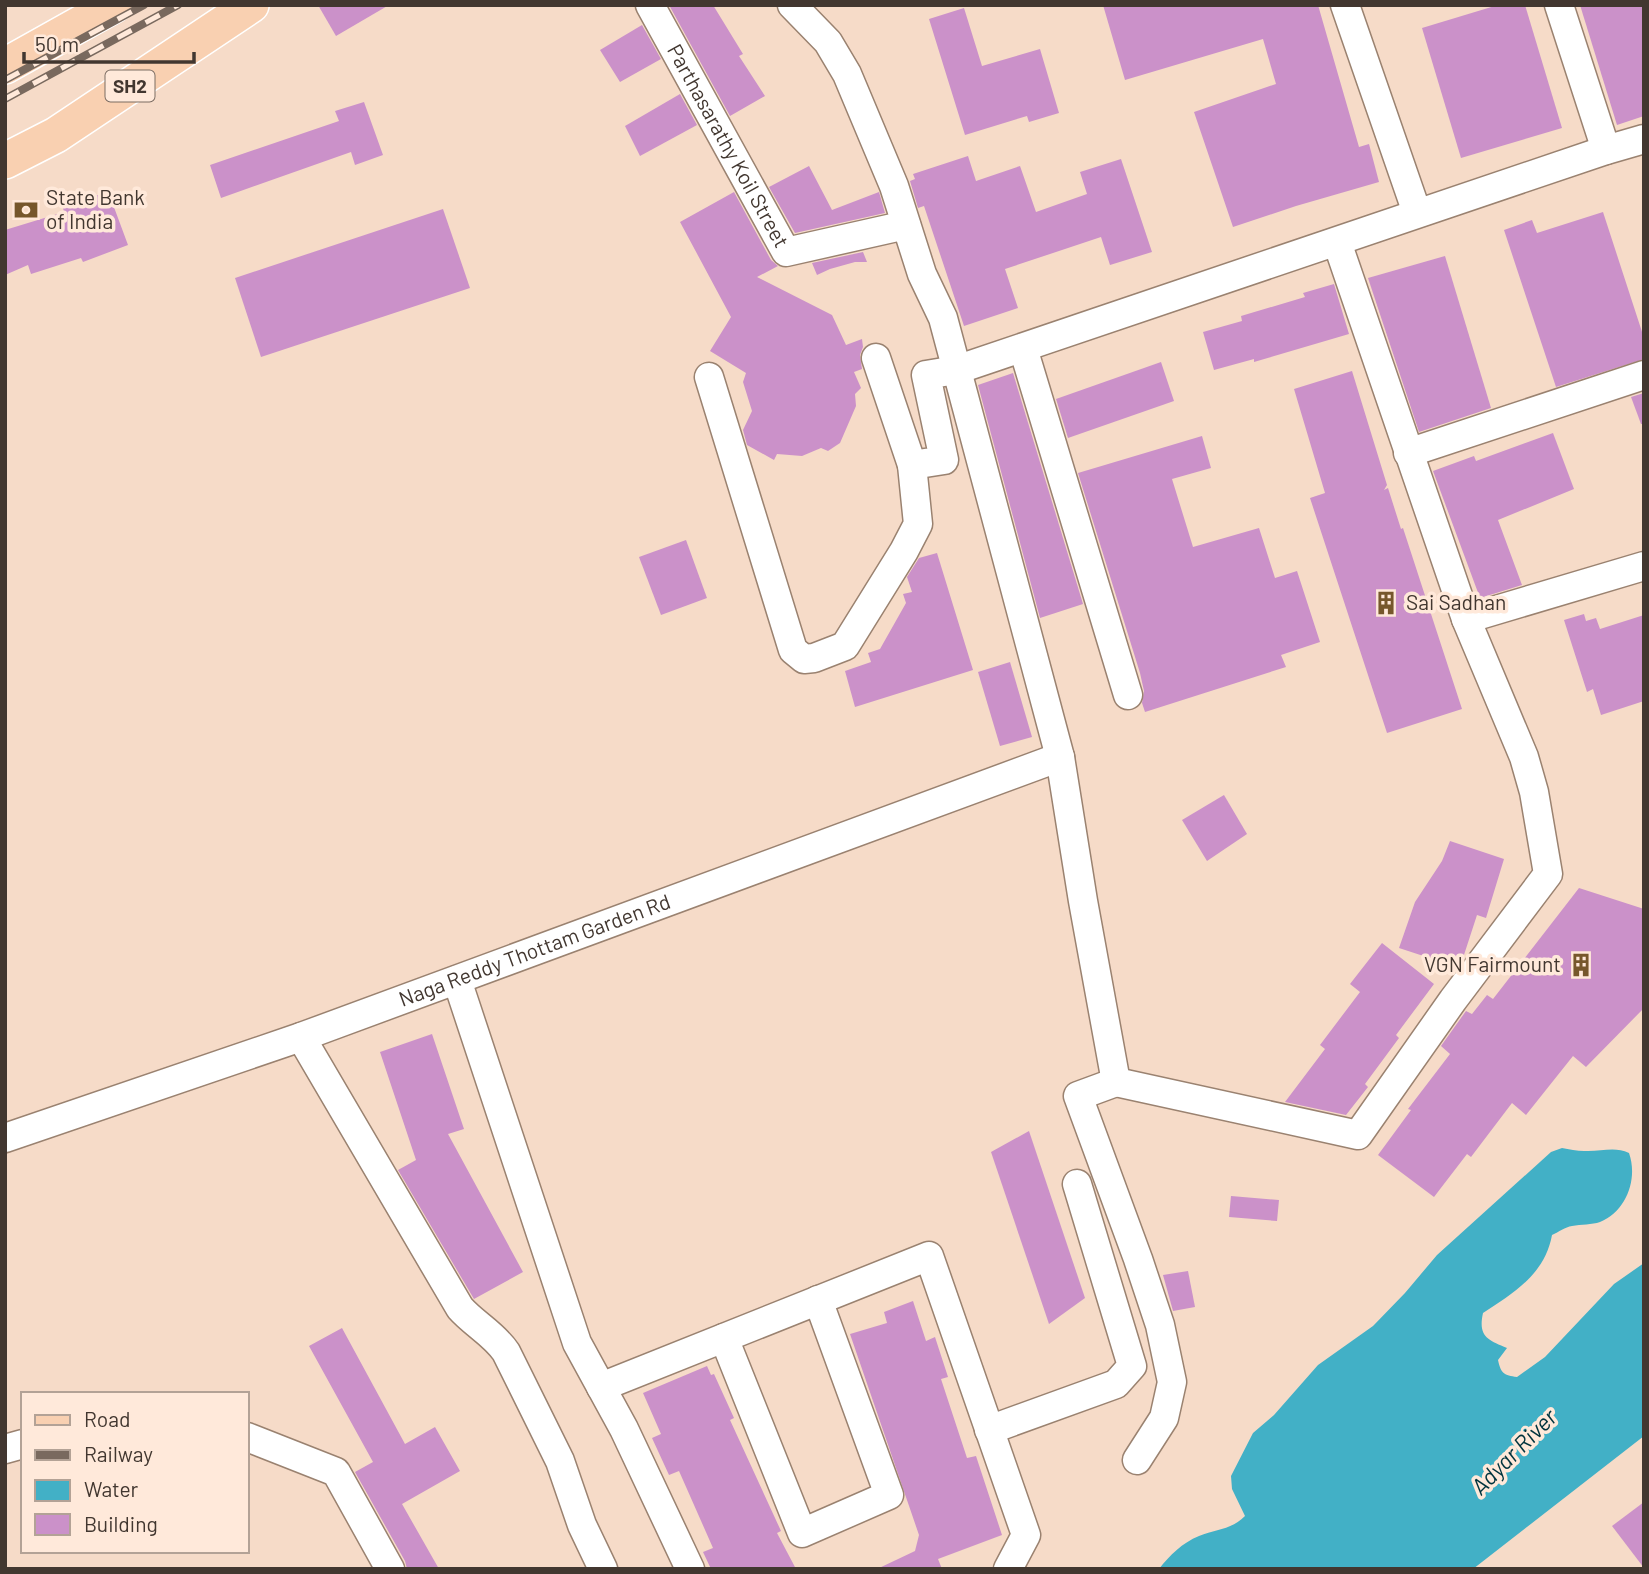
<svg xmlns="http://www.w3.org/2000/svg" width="1649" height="1574" font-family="Barlow,sans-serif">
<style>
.water{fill:#42b0c6}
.building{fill:#cb91c9}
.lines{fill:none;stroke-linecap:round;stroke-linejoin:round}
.minor-casing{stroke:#9a8270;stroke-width:31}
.major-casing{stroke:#fff;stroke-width:38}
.minor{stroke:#fff;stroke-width:28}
.major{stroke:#f9d0b1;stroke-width:35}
.rail-casing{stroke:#79695e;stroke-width:8}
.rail{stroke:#ffe9da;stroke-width:5;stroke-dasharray:16;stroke-linecap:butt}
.labels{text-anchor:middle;stroke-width:7;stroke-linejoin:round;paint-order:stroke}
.shield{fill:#ffe9da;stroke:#7b6c63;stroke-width:2}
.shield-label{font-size:19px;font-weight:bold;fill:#423730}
.street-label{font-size:21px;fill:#423730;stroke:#ffe9da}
.poi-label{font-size:21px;fill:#423730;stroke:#ffe9da;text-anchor:start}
.water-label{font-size:23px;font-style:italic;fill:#00343e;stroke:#ffe9da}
</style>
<rect width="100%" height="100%" fill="#f6dbc8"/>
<!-- water -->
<path class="water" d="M 1562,1148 C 1569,1149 1577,1151 1584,1151 C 1601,1152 1614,1146 1629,1153 C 1638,1178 1627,1211 1600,1222 C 1592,1225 1581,1224 1572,1226 C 1565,1227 1559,1232 1552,1235 C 1545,1274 1514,1293 1483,1313 C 1478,1336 1487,1340 1507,1348 L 1498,1360 C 1501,1374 1504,1375 1517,1377 L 1545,1357 L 1614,1284 L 1644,1263 L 1644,1436 L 1473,1569 L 1159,1569 C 1170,1555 1182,1543 1199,1536 C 1216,1529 1231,1530 1245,1516 L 1232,1489 L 1231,1476 L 1253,1433 L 1274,1415 L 1318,1365 L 1373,1326 L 1405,1293 L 1437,1255 L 1551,1152 Z"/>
<!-- building -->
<g class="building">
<path d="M 318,5 L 389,5 L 336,36 Z"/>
<path d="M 669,5 L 713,5 L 743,54 L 739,56 L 765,96 L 730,116 Z"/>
<path d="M 1103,5 L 1318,5 L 1359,147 L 1369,144 L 1379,182 L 1296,206 L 1233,227 L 1194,112 L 1276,84 L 1263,39 L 1125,80 Z"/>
<path d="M 1498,5 L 1525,5 L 1562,128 L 1461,158 L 1422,28 Z"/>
<path d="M 1580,5 L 1644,5 L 1644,116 L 1617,125 Z"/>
<path d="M 964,8 L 982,66 L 1040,49 L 1059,113 L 1029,122 L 1027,116 L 965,135 L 929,19 Z"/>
<path d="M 642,25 L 661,59 L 620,82 L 600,50 Z"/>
<path d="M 680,94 L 697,125 L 640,156 L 625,126 Z"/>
<path d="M 364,102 L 383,155 L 355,165 L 351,152 L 221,198 L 210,165 L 339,121 L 335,111 Z"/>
<path d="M 968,156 L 976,181 L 1020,166 L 1036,212 L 1087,194 L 1080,172 L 1121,159 L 1152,252 L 1110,265 L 1101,237 L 1005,269 L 1018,308 L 964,326 L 924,206 L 918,208 L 910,181 L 915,179 L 913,174 Z"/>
<path d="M 809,166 L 832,210 L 879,192 L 885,213 L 795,233 L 769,187 Z"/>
<path d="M 108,191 L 128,245 L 83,262 L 81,258 L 31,274 L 28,265 L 5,275 L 5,230 L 64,212 L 63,208 Z"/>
<path d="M 734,192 L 771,260 L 778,266 L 757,277 L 832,315 L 846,345 L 862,339 L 863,347 L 860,355 L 862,369 L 854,372 L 861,388 L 855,394 L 856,406 L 840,443 L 828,451 L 821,448 L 802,456 L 777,454 L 774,460 L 747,445 L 743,430 L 752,411 L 743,382 L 746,373 L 710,351 L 731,317 L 680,222 Z"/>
<path d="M 443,209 L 470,288 L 261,357 L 235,278 Z"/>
<path d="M 1603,212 L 1644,338 L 1644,359 L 1556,387 L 1504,230 L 1532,220 L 1537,233 Z"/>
<path d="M 863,252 L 867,262 L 855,262 L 830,269 L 817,275 L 812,263 Z"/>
<path d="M 1445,256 L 1491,408 L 1419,432 L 1368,278 Z"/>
<path d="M 1334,284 L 1349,334 L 1254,362 L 1254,359 L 1214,370 L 1203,332 L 1242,321 L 1241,316 L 1305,297 L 1303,293 Z"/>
<path d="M 1161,362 L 1174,401 L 1068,438 L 1056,399 Z"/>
<path d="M 1352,371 L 1387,485 L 1384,490 L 1388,488 L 1401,529 L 1403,528 L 1462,709 L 1387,733 L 1310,498 L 1325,493 L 1294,389 Z"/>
<path d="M 1013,373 L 1083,604 L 1040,618 L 978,385 Z"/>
<path d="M 1644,393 L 1644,424 L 1641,424 L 1631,397 Z"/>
<path d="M 1553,433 L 1574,489 L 1498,520 L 1522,585 L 1480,598 L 1433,471 L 1474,456 L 1476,461 Z"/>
<path d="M 1202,436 L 1211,468 L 1172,479 L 1193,547 L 1259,528 L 1275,578 L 1297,571 L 1320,642 L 1281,655 L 1286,667 L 1145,712 L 1142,703 L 1144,691 L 1140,673 L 1078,473 Z"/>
<path d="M 686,540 L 707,598 L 661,615 L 639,557 Z"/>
<path d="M 937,553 L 973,670 L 855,707 L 845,671 L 871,662 L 868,653 L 880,649 L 906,603 L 903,594 L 912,592 L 907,577 L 919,558 Z"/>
<path d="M 1584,614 L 1586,621 L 1596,618 L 1600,629 L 1644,615 L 1644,701 L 1601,715 L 1593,689 L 1587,692 L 1564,620 Z"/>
<path d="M 1010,662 L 1032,737 L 1000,746 L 978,672 Z"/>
<path d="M 1224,795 L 1247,834 L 1207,861 L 1182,820 Z"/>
<path d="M 1450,841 L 1504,859 L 1486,918 L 1477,915 L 1462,961 L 1457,967 L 1399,948 L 1415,902 L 1442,861 Z"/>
<path d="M 1579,888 L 1644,909 L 1644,1008 L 1586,1067 L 1573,1056 L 1526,1115 L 1512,1103 L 1471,1157 L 1467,1154 L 1434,1197 L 1378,1155 L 1411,1110 L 1408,1109 L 1450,1054 L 1441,1046 L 1466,1011 L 1472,1014 L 1487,995 L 1493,999 Z"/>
<path d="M 1382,943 L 1434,984 L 1396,1035 L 1399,1038 L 1365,1084 L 1368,1087 L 1346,1115 L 1285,1102 L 1325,1049 L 1320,1045 L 1360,992 L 1350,984 Z"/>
<path d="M 432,1034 L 464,1129 L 448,1134 L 523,1272 L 474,1299 L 398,1170 L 416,1160 L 380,1052 Z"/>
<path d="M 1029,1131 L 1085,1298 L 1049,1324 L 991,1152 Z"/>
<path d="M 1231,1196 L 1279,1200 L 1277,1221 L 1229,1217 Z"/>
<path d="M 1188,1271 L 1195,1307 L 1173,1311 L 1163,1275 Z"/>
<path d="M 913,1301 L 926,1341 L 935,1337 L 948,1377 L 941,1379 L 967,1458 L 976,1456 L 1002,1535 L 938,1559 L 942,1569 L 877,1569 L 915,1551 L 919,1535 L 850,1334 L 887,1323 L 884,1312 Z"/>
<path d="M 342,1328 L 405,1444 L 435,1427 L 460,1471 L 402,1504 L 439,1569 L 407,1569 L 405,1561 L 355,1472 L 373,1462 L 309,1346 Z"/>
<path d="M 707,1366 L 711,1375 L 714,1374 L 734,1418 L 730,1420 L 781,1531 L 777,1533 L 796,1569 L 711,1569 L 703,1552 L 713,1548 L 679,1471 L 669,1475 L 652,1438 L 661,1434 L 643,1393 Z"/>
<path d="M 1644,1502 L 1644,1568 L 1612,1526 Z"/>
</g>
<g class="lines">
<!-- minor casing -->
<g class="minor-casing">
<g id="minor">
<path id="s1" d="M 650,5 L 786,252 L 906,225"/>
<path d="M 792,5 L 828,42 L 847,74 L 894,186 L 922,274 L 943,318 L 1060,757 L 1083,901 L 1116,1082 L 1358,1135 L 1453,1000 L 1548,874 L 1534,792 L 1524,757 L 1466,619 L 1337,242"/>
<path d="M 1345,5 L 1417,213"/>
<path d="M 1559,5 L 1606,150"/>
<path d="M 1023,348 L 1128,695"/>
<path d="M 876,358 L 912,465"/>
<path d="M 709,377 L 793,650 L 804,659 L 814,658 L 845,646 L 904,551 L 918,524 L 912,465 L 944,460 L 926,375 L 956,370 L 1606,150 L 1644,139"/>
<path d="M 1408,453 L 1644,375"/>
<path d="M 1466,619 L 1644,566"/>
<path d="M 457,980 L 577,1343 L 624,1429 L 690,1569"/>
<path d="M 301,1037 L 460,1308 C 474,1324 494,1334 506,1352 L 560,1461 L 582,1525 L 603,1569"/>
<path d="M 1116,1082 L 1078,1096 L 1138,1259 L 1160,1325 L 1172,1382 L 1164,1418 L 1137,1460"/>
<path id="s2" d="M 5,1138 L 301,1037 L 1060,757"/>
<path d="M 724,1338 L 802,1533 L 889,1495 L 818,1300"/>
<path d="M 601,1387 L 929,1256 L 1026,1535 L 1008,1569"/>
<path d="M 989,1430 L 1116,1384 L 1132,1366 L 1077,1184"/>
<path d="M 247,1437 L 336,1472 L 390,1569"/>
<path d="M 5,1449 L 23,1444"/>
</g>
</g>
<!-- major casing -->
<g class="major-casing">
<g id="major">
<path d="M 5,66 L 114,5"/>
<path d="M 5,161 L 56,135 L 251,5"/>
</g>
</g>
<!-- minor -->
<use href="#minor" class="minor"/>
<!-- major -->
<use href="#major" class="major"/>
<!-- rail casing -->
<g class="rail-casing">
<g id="rail">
<path d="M 5,80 L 144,5"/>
<path d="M 5,99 L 178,5"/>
</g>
</g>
<!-- rail -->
<use href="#rail" class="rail"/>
</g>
<!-- icons -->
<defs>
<g id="bank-bare" transform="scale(1.89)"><path d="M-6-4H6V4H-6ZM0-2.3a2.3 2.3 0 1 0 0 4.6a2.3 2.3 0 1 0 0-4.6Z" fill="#76572c" stroke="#ffe9da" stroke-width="2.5" paint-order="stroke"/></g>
<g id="building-bare" transform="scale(1.89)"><path d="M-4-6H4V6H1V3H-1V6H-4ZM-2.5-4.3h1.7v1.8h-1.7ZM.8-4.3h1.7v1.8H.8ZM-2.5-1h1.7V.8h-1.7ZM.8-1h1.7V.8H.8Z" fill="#76572c" stroke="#ffe9da" stroke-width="2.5" paint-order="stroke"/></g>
</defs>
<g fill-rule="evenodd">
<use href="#bank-bare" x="26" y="210"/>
<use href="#building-bare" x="1386" y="603"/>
<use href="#building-bare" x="1581" y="965"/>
</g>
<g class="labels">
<!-- shield labels -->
<rect class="shield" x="105.5" y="70.5" width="49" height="31" rx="5"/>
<g class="shield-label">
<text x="130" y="93">SH2</text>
</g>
<!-- street labels -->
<g class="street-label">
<text dy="7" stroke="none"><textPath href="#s1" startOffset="161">Parthasarathy Koil Street</textPath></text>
<text dy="7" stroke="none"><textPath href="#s2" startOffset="562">Naga Reddy Thottam Garden Rd</textPath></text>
</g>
<!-- poi labels -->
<g class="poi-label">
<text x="46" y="205">State Bank<tspan x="46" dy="24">of India</tspan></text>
<text x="1406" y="610">Sai Sadhan</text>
<text x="1561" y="972" text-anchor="end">VGN Fairmount</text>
</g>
<!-- water labels -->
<g class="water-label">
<text transform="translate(1514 1452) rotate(-45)" y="8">Adyar River</text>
</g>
</g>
<!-- border -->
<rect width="1649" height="1574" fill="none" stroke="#423730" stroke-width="14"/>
<!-- legend -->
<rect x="21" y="1392" width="228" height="161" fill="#ffe9da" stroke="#b3a296" stroke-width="2"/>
<rect x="35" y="1415" width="35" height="10" fill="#f9d0b1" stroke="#b3a296" stroke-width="2"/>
<text x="84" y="1427" font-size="21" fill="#423730">Road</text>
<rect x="35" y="1450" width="35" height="10" fill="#79695e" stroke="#b3a296" stroke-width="2"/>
<text x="84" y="1462" font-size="21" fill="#423730">Railway</text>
<rect x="35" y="1480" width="35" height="21" fill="#42b0c6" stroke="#b3a296" stroke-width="2"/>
<text x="84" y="1497" font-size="21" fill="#423730">Water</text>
<rect x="35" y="1514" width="35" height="21" fill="#cb91c9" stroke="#b3a296" stroke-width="2"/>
<text x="84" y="1532" font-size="21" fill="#423730">Building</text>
<!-- scale -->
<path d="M24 52v10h170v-10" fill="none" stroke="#423730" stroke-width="3.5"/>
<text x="35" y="52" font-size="21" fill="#423730" stroke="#ffe9da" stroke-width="5" paint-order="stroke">50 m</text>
</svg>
